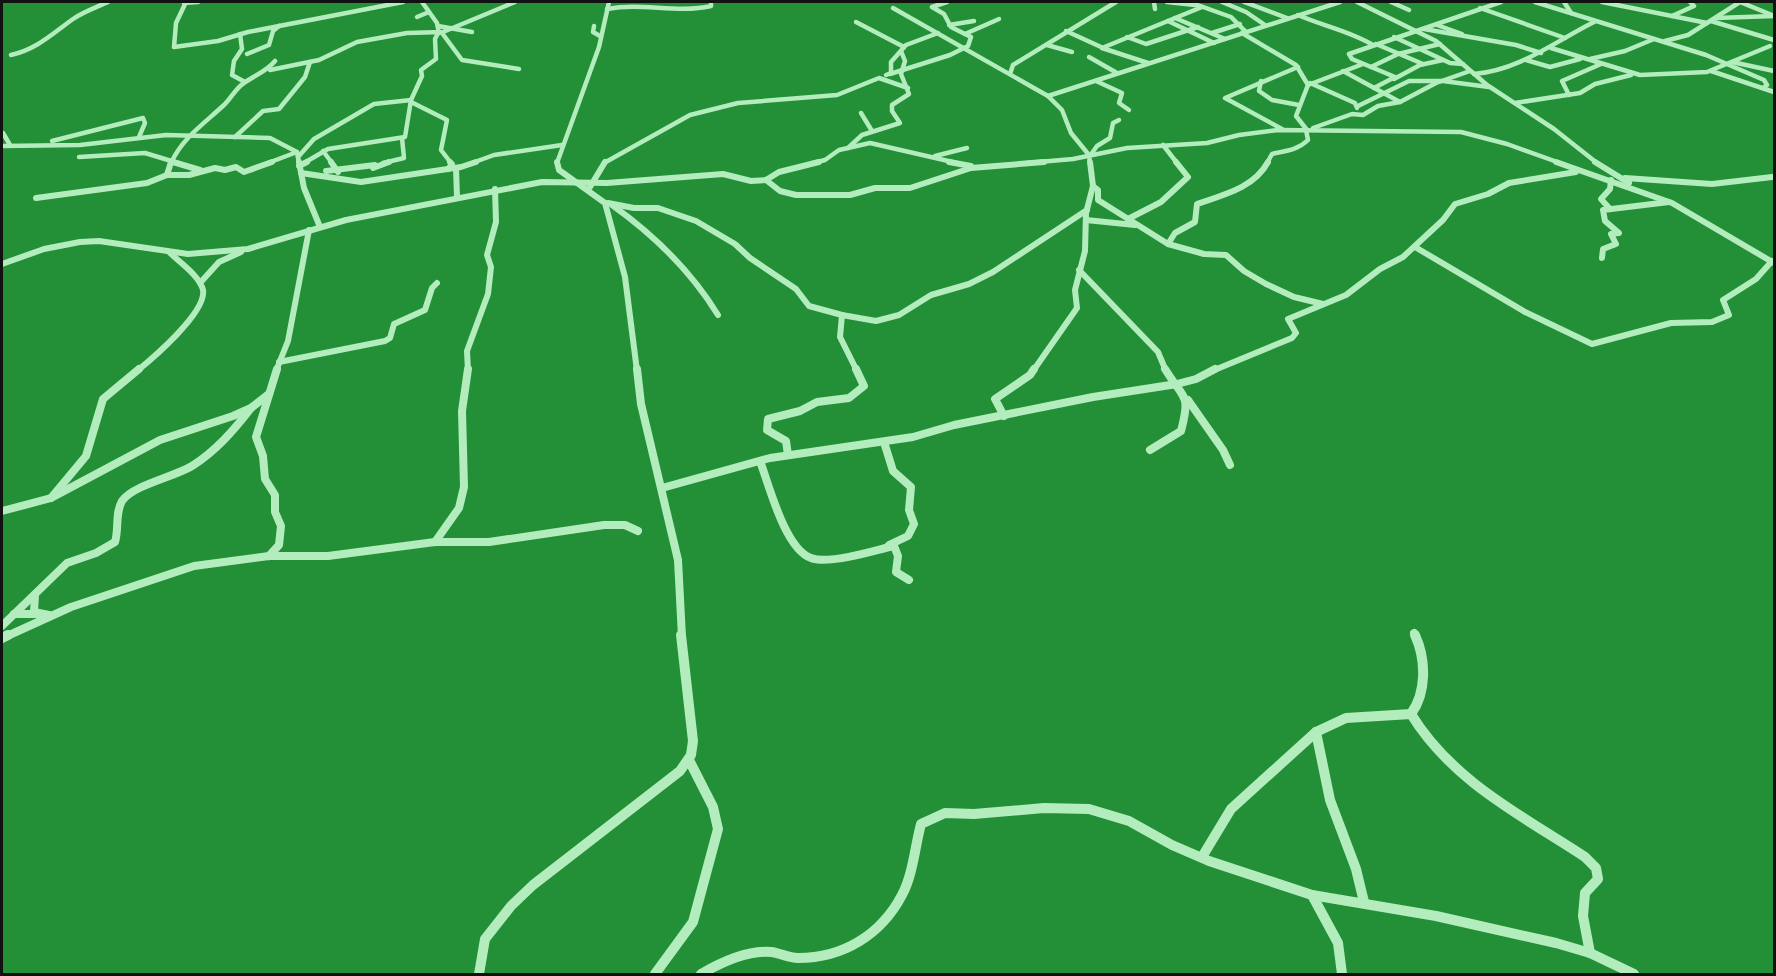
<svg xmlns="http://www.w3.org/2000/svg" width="1776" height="976" font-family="'Fira Sans',sans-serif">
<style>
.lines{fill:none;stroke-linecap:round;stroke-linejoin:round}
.minor-far3{stroke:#b3ecbd;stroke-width:4.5}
.minor-far2{stroke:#b3ecbd;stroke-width:6}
.minor-far1{stroke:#b3ecbd;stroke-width:8}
.minor{stroke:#b3ecbd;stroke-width:10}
</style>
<rect width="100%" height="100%" fill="#238f37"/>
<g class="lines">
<!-- minor-far3 -->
<g class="minor-far3">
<path d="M 186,2 L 176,23 L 174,47 L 218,41 L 248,32 L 403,2"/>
<path d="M 422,2 L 437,23 L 439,33"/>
<path d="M 1154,2 L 1155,9"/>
<path d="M 1167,2 L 1195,5"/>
<path d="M 1189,2 L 1231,17 L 1246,32"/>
<path d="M 1222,2 L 1246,12 L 1265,25"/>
<path d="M 1244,2 L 1287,18"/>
<path d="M 1357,2 L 1436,41 L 1487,85 L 1554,129 L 1597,163"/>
<path d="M 1391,2 L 1409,10"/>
<path d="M 1535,2 L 1706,55 L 1764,80 L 1767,85 L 1763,88"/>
<path d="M 1564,2 L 1571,13"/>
<path d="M 1602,2 L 1707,23"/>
<path d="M 1740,2 L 1772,15"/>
<path d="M 184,3 L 198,2"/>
<path d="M 893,8 L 1048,96 L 1062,110 L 1071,133 L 1089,155 L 1090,163"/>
<path d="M 1480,8 L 1565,38"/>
<path d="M 607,9 C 643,2 675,14 711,6 L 711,2"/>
<path d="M 1298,15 C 1323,26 1350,31 1373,45"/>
<path d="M 1672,16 L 1694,6 L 1690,2"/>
<path d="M 417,17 L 429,12"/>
<path d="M 1175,18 L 1225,39"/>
<path d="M 1716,18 L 1774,16"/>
<path d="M 1168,21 L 1214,43"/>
<path d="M 1711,21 L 1774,40"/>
<path d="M 856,22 L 904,47"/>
<path d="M 949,25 L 974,21"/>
<path d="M 1437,25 L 1462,34"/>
<path d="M 438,26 L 472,32"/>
<path d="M 594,26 L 593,32 L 600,36"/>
<path d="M 1424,29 L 1516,45 L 1541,53"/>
<path d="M 1066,31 L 1101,47"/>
<path d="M 442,33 L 462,60 L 519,69"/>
<path d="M 1212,33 L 1240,24"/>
<path d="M 1242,33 L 1296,65 L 1308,85"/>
<path d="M 240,34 L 242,49 L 234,61 L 232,75 L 245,82"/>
<path d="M 965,34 L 999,19"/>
<path d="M 1127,37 L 1146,44 L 1198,27"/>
<path d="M 1394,37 L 1450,63 L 1463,64"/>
<path d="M 1665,41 L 1688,35 L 1740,2"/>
<path d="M 1376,44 L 1423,64"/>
<path d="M 1047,45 L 1072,52"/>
<path d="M 1102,48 L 1202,7"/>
<path d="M 1102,48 L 1148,63"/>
<path d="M 1551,48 L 1640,75 L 1707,72 L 1770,46"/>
<path d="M 247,54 L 269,45 L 273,31 L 279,26"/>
<path d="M 11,55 C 37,49 52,34 73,19 C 83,12 97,7 108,2"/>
<path d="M 1089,57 L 1117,73"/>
<path d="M 1590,59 L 1625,51 L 1654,39"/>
<path d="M 1526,60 L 1550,67 L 1580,59"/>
<path d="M 1732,62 L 1774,71"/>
<path d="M 1371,67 L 1398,54 L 1440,44"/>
<path d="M 270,70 L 319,60 L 357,42 L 407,33 L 443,32 L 515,2"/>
<path d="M 1343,71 L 1400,102"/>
<path d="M 1711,71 L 1774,92"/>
<path d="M 890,74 L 950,55 L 968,46 L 971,37 L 951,27 L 944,14 L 932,7 L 947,2"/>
<path d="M 1010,74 L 1013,65 L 1116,2"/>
<path d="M 1474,74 C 1520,70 1554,42 1594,22"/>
<path d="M 886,75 L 891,73 L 891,62 L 906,45 L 938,33"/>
<path d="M 1394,79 L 1420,65 L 1443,60"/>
<path d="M 1096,81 L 1122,93 L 1119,103 L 1129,110"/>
<path d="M 1261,81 L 1259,91 L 1272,100 L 1299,105"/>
<path d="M 1310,83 L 1355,103 L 1357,108"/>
<path d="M 1374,88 L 1395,77 L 1352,59 L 1349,54 L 1501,2"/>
<path d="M 1569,95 L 1562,81 L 1601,64"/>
<path d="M 1048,96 L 1340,2"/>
<path d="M 411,102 L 447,120 L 441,150 L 451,163"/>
<path d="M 1515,103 L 1580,93 L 1595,84 L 1631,75"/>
<path d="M 1358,106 L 1409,81 L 1443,81 L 1489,87"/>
<path d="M 861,113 L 872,131"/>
<path d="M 1313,128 L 1352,114 L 1363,115 L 1378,106 L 1400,102 L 1436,83 L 1470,71"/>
<path d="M 1282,129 L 1225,98 L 1298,67"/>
<path d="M 1307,130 L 1296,116 L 1308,85 L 1363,64"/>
<path d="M 3,133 L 10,145"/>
<path d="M 235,137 L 263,111 L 279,109 L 305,77 L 310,62"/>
<path d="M 52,141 L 143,118 L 145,123 L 139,137"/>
<path d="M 1163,145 L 1177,163"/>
<path d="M 2,146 L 80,145 L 166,135 L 270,138 L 297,152 L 299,163"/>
<path d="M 848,148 L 862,135 L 900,123 L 892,111 L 892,105 L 909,94 L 901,74 L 905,61 L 901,51"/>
<path d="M 323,151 L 332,163"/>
<path d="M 1092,153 L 1097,146 L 1110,138 L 1113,123 L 1119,120"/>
<path d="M 935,156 L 967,148"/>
<path d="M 79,157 L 145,153 L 178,163"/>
<path d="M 298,157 L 314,139 L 374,104 L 411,100"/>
<path d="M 171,163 C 183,137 205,123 225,104 C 232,97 236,88 244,83 C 255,75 266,72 275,61"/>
<path d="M 268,163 L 297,152"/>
<path d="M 304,163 L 328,149 L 405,137 L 411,100 L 422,76 L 421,70 L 436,59 L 435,39 L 438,33"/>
<path d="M 383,163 L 404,158 L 402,138"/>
<path d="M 472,163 L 494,155 L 562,145"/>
<path d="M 557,163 L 599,47 L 609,2"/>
<path d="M 604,163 L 690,115 L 738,103 L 837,95 L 879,78 L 908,88"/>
<path d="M 813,163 L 825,160 L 839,150 L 870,143 L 957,163"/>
<path d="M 1027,163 L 1073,159 L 1127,148 L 1207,143 L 1239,135 L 1278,130 L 1461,132 L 1507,144 L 1560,163"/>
<path d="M 1267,163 L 1272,154 C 1285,151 1298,150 1308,140 L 1306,130"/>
</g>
<!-- minor-far2 -->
<g class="minor-far2">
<path d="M 173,162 L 200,170"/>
<path d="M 299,162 L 304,188 L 320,227"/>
<path d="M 331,162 L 338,172"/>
<path d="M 557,162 L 559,170 L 605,203 L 625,277 L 637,371"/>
<path d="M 949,162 L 971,166"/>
<path d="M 1556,162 L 1672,203 L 1774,263"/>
<path d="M 1595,162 L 1629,183"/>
<path d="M 299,166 L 307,162"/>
<path d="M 373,168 L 389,162"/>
<path d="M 456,168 L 457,197"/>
<path d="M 448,169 L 452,164 L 450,162"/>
<path d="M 326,171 L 375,165"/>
<path d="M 301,173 L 361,182 L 461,167 L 476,162"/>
<path d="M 167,175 L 171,162"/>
<path d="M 1625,178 L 1712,184 L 1772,177"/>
<path d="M 766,180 L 780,191 L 796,195 L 850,195 L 875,188 L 910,188 L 971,168 L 1044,162"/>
<path d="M 1093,186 L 1098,190 L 1098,200 L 1168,244 L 1204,254 L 1226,255 L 1244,271 L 1266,284 L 1294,297 L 1323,304"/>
<path d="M 590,187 L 605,162"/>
<path d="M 36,198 L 147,183 L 167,175 L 189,175 L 215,168 L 225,170 L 236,167 L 244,172 L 272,162"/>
<path d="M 608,203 L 634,208 L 658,208 L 696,221 L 735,244 L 750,258 L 796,289 L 809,306 L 842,315 L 840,337 L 857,371"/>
<path d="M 612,205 C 654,235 691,271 718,315"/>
<path d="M 1610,209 L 1601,199 L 1610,189 L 1611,180"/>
<path d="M 1128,219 L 1161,202 L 1188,177 L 1176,162"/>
<path d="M 1086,220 L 1135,225"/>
<path d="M 1168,244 L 1175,233 L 1195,222 L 1197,204 C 1223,195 1254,188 1268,162"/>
<path d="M 1415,247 L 1525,312 L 1592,344 L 1671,323 L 1712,322 L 1729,315 L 1723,300 L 1756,279 L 1772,261"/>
<path d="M 1602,258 L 1603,249 L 1616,244 L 1611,234 L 1619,233 L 1605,221 L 1603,210 L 1669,202"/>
<path d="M 2,264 L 44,249 L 80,242 L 99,241 L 188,254 L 248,249 L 346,220 L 542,182 L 607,183 L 723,174 L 751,181 L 766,180 L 779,172 L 819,162"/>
<path d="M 1079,270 L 1158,352 L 1166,371"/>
<path d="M 200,283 L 219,262 L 241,252"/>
<path d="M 842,315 L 876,321 L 899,315 L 931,295 L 969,284 L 993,272 L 1087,210"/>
<path d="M 279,362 L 385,341 L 390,338 L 394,324 L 425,310 L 432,288 L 437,283"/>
<path d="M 137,371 C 153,358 207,312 203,290 C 200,276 179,262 169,252"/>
<path d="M 276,371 L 288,341 L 309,230"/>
<path d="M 468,371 L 467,351 L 488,294 L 491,267 L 487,255 L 496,222 L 495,189"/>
<path d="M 1033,371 L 1077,308 L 1075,290 L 1085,251 L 1086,213 L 1093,186 L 1090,162"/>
<path d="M 1212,371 L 1292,338 L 1296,333 L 1288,319 L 1346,295 L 1380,269 L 1403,257 L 1443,220 L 1455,204 L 1488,194 L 1509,183 L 1576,172"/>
</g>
<!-- minor-far1 -->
<g class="minor-far1">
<path d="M 637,369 L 641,404 L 678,560 L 682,637"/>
<path d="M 1177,384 L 1196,379 L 1215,369"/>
<path d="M 1188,400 L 1223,450 L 1230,465"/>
<path d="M 1004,416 L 995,399 L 1030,375 L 1034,369"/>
<path d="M 884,442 L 893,471 L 911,487 L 909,510 L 914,524 L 908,536 L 889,545"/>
<path d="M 1150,450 L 1181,431 C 1191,393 1184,400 1165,369"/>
<path d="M 788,455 L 786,441 L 767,430 L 768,419 L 800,411 L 817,402 L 849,398 L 864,386 L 856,369"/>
<path d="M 760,461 C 769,485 785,549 811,558 C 829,565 875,550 894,546 L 898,556 L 896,572 L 909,580"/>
<path d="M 662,488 L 770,458 L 913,437 L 954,425 L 1093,397 L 1177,384"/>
<path d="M 51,498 L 86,456 L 103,399 L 139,369"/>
<path d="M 2,511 L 51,498 L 160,440 L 233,416 L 251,408 L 269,394"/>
<path d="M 435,542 L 459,508 L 464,487 L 462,411 L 468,369"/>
<path d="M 269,556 L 279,545 L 281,526 L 275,512 L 275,495 L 265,479 L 263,456 L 256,437 L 277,369"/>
<path d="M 35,595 L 34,612 L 49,615"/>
<path d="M 14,614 L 38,614"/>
<path d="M 2,626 L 67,563 L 96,553 L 115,542 C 119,529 115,513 122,501 C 133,485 174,477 192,466 C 216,451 234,430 251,408"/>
<path d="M 1414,633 L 1416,637"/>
<path d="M 5,637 L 71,607 L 194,566 L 269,556 L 328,556 L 435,542 L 489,542 L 604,525 L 625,525 L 638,531"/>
</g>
<!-- minor -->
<g class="minor">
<path d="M 2,638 L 8,635"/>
<path d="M 1411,714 C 1452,781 1521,815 1585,857 L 1596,868 L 1598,879 L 1585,893 L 1583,916 L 1590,953"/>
<path d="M 1316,732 L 1330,800 L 1356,869 L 1364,902"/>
<path d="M 1202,857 L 1231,809 L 1316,732 L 1346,718 L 1411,714 C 1427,692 1426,659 1415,635"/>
<path d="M 1312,895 L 1338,943 L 1342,974"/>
<path d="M 479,974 L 485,939 L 511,906 L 533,885 L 680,771 L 691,755 L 693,741 L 681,635"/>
<path d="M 655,974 L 693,922 L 718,829 L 713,807 L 689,760"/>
<path d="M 701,974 C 720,963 748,950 771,952 C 780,953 788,958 798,958 C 843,958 881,935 902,895 C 913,875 915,846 921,824 L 945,813 L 974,814 L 1044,808 L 1089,809 L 1129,821 L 1172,845 L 1209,861 L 1312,895 L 1436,916 L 1556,943 L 1590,953 L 1634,974"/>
</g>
</g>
<!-- border -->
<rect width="1776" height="976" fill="none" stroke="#111111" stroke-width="6"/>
</svg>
